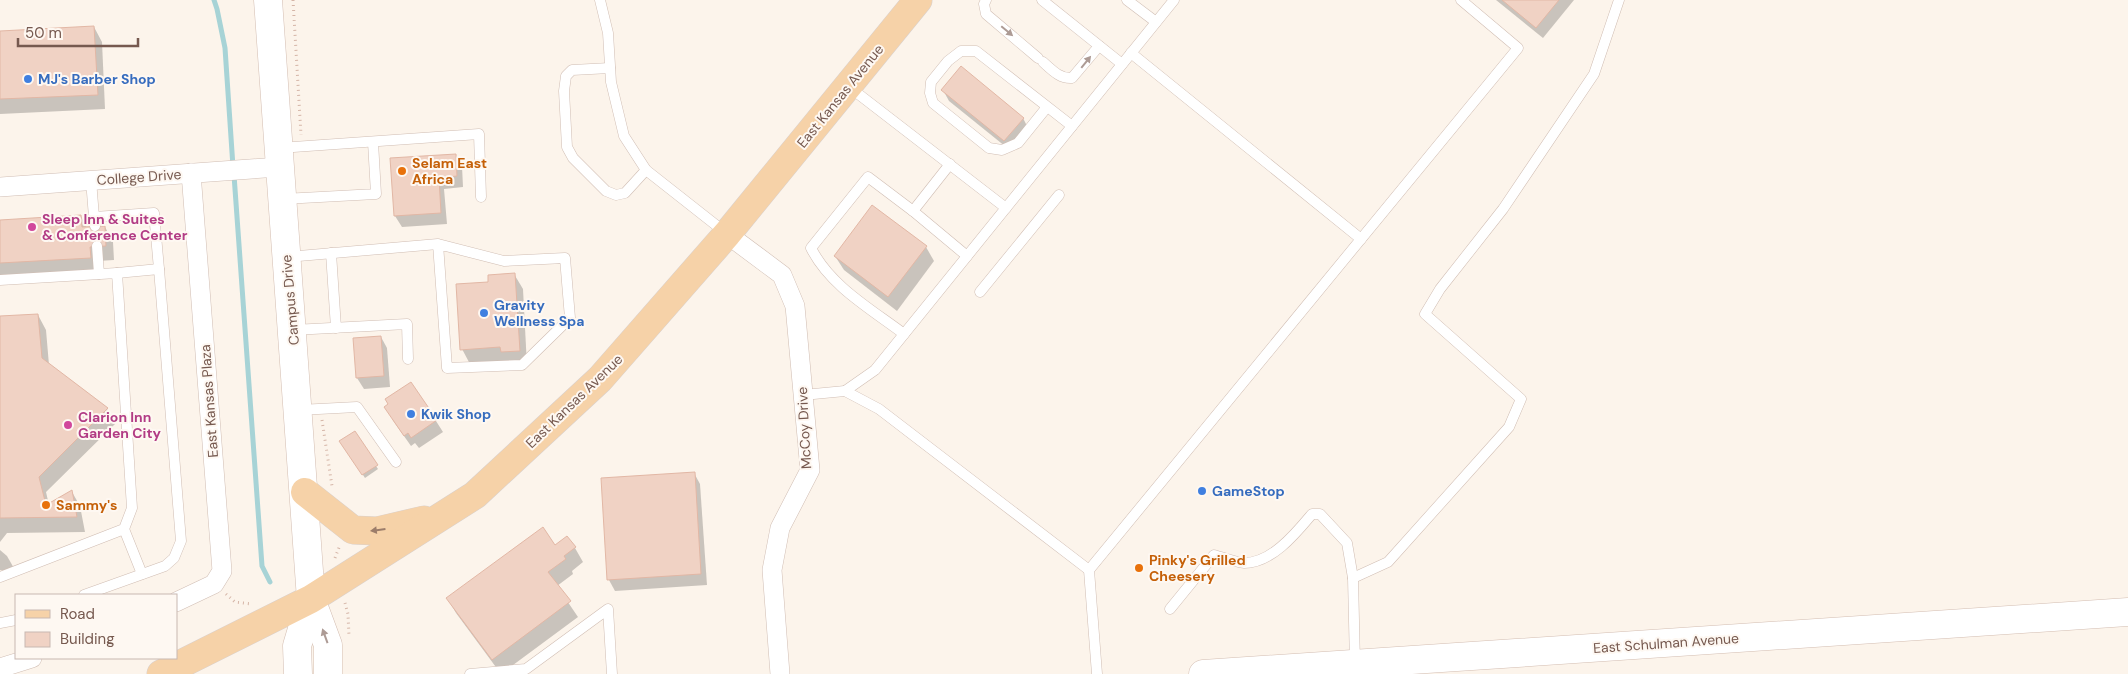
<svg xmlns="http://www.w3.org/2000/svg" width="2128" height="674" font-family="'DM Sans',sans-serif">
<style>
.shadow{fill:#0003}
.lines{fill:none;stroke-linecap:round;stroke-linejoin:round}
.stream{stroke:#a7d3d6;stroke-width:5}
.building{fill:#f0d2c4;stroke:#e2b7a5}
.lane-casing{stroke:#d0bdb3;stroke-width:11}
.street-casing{stroke:#d0bdb3;stroke-width:20}
.secondary-casing{stroke:#d3bdb1;stroke-width:29}
.primary-casing{stroke:#d9d1ce;stroke-width:29}
.path{stroke:#d5b5a7;stroke-width:3;stroke-dasharray:1 4;stroke-linecap:butt}
.lane{stroke:#fff;stroke-width:10}
.street{stroke:#fff;stroke-width:19}
.secondary{stroke:#fff;stroke-width:28}
.primary{stroke:#f6d2a8;stroke-width:28}
.oneway{fill:#ad9b95}
.oneway2{fill:#9c7d6a}
.shop-dot{fill:#3f7fe0;stroke:#fef8f2;stroke-width:2}
.food-dot{fill:#e8710a;stroke:#fef8f2;stroke-width:2}
.hotel-dot{fill:#d1479c;stroke:#fef8f2;stroke-width:2}
.labels{text-anchor:middle;stroke-width:4;stroke-linejoin:round;paint-order:stroke}
.shop-label{font-size:14px;font-weight:bold;fill:#366cbe;stroke:#fef8f2;text-anchor:start}
.street-label{font-size:14px;fill:#76594f;stroke:#fef8f2}
.food-label{font-size:14px;font-weight:bold;fill:#c56008;stroke:#fef8f2;text-anchor:start}
.hotel-label{font-size:14px;font-weight:bold;fill:#b23c85;stroke:#fef8f2;text-anchor:start}
</style>
<rect width="100%" height="100%" fill="#fcf4eb"/>
<!-- shadow -->
<g class="shadow">
<path d="M 1496,0 L 1574,0 L 1543,38 Z"/>
<path d="M 94,27 L 102,42 L 105,109 L 0,114 L 0,32 Z"/>
<path d="M 943,90 L 1023,118 L 1029,130 L 1011,151 L 949,101 Z"/>
<path d="M 455,155 L 462,166 L 463,187 L 444,189 L 447,224 L 402,227 L 395,216 Z"/>
<path d="M 81,216 L 87,228 L 105,227 L 113,242 L 114,260 L 98,261 L 98,272 L 0,278 L 0,222 Z"/>
<path d="M 926,247 L 934,261 L 897,311 L 844,270 L 835,256 Z"/>
<path d="M 514,274 L 523,289 L 527,366 L 470,364 L 462,349 Z"/>
<path d="M 38,315 L 46,330 L 49,365 L 107,409 L 115,424 L 46,492 L 49,505 L 72,492 L 80,506 L 85,532 L 7,533 L 0,542 L 0,317 Z"/>
<path d="M 381,337 L 387,348 L 390,387 L 364,389 L 357,378 Z"/>
<path d="M 392,419 L 436,421 L 443,432 L 419,448 L 415,443 L 411,446 Z"/>
<path d="M 354,433 L 378,469 L 365,478 L 341,442 Z"/>
<path d="M 694,473 L 700,484 L 707,585 L 615,591 L 609,580 Z"/>
<path d="M 555,546 L 575,548 L 583,562 L 572,571 L 573,574 L 557,586 L 578,617 L 501,674 L 456,613 L 448,599 Z"/>
<path d="M 0,550 L 7,556 L 15,570 L 0,570 Z"/>
</g>
<g class="lines">
<!-- stream -->
<g class="stream">
<path d="M 214,0 L 217,9 L 225,48 L 233,167"/>
<path d="M 234,175 L 262,566 L 270,582"/>
</g>
</g>
<!-- building -->
<g class="building">
<path d="M 1502,0 L 1559,0 L 1536,28 Z"/>
<path d="M 94,26 L 98,95 L 0,99 L 0,31 Z"/>
<path d="M 961,66 L 1024,118 L 1004,141 L 941,90 Z"/>
<path d="M 456,154 L 457,176 L 439,178 L 441,213 L 394,216 L 390,158 Z"/>
<path d="M 872,205 L 927,246 L 888,297 L 834,256 Z"/>
<path d="M 81,215 L 82,227 L 105,226 L 106,246 L 90,247 L 91,258 L 0,263 L 0,220 Z"/>
<path d="M 515,273 L 520,351 L 501,352 L 500,347 L 460,350 L 456,284 L 488,282 L 488,275 Z"/>
<path d="M 38,314 L 42,358 L 108,408 L 39,477 L 46,505 L 72,490 L 77,517 L 0,518 L 0,316 Z"/>
<path d="M 381,336 L 384,376 L 356,378 L 353,338 Z"/>
<path d="M 411,382 L 437,420 L 411,438 L 408,433 L 404,436 L 384,407 L 388,404 L 385,399 Z"/>
<path d="M 355,431 L 378,465 L 362,475 L 339,441 Z"/>
<path d="M 695,472 L 701,574 L 607,580 L 601,478 Z"/>
<path d="M 543,527 L 555,545 L 567,536 L 576,547 L 564,556 L 566,559 L 548,572 L 571,601 L 492,660 L 446,598 Z"/>
</g>
<g class="lines">
<!-- lane casing -->
<g class="lane-casing">
<g id="lane">
<path d="M 600,0 L 608,33 L 611,82 L 624,136 L 646,170 L 726,233"/>
<path d="M 986,0 L 984,4 L 986,14 L 1038,58"/>
<path d="M 1042,0 L 1122,64"/>
<path d="M 1127,0 L 1156,22"/>
<path d="M 1131,53 L 1361,239"/>
<path d="M 1043,62 C 1052,70 1060,79 1072,78 L 1099,46"/>
<path d="M 610,68 L 572,70 L 566,76 L 564,91 L 567,147 L 573,158 L 606,191 L 616,195 L 625,193 L 646,170"/>
<path d="M 848,86 L 1006,208"/>
<path d="M 1047,107 L 1018,143 L 1002,150 L 989,148 L 933,103 L 930,93 L 931,82 L 948,61 L 961,51 L 976,51 L 1072,126"/>
<path d="M 279,148 L 479,134 L 481,197"/>
<path d="M 91,180 L 94,217"/>
<path d="M 283,199 L 376,194 L 373,142"/>
<path d="M 913,211 L 967,256"/>
<path d="M 95,226 L 94,217 L 154,213 L 159,269"/>
<path d="M 97,246 L 99,274"/>
<path d="M 331,253 L 336,328"/>
<path d="M 287,257 L 438,244 L 504,261 L 565,258 L 570,318 L 522,365 L 447,368 L 438,244"/>
<path d="M 0,280 L 117,273 L 132,508 L 124,529 L 0,577"/>
<path d="M 980,292 L 1059,195"/>
<path d="M 293,330 L 407,324 L 408,359"/>
<path d="M 904,334 C 871,309 830,286 811,248 L 868,177 L 913,211 L 950,164"/>
<path d="M 845,391 L 875,370 L 1174,0"/>
<path d="M 803,395 L 845,391 L 879,409 L 1089,570"/>
<path d="M 299,410 L 357,407 L 396,462"/>
<path d="M 124,529 L 142,574"/>
<path d="M 84,595 L 165,566 L 174,558 L 181,541 L 159,269 L 117,273"/>
<path d="M 1170,609 L 1214,555 C 1221,557 1238,563 1244,563 C 1272,563 1296,533 1312,514 L 1320,514 L 1347,543 L 1353,578"/>
<path d="M 0,623 L 16,620"/>
<path d="M 1355,664 L 1353,578 L 1388,562 L 1509,427 L 1521,399 L 1425,314 L 1440,289 L 1503,209 L 1594,74 L 1619,0"/>
<path d="M 470,674 L 526,669 L 608,609 L 612,674"/>
<path d="M 1097,674 L 1089,570 L 1518,48 L 1461,0"/>
</g>
</g>
<!-- street casing -->
<g class="street-casing">
<g id="street">
<path d="M 0,187 L 279,167"/>
<path d="M 727,234 L 782,275 L 795,306 L 810,470 L 780,528 L 772,570 L 780,674"/>
<path d="M 176,602 L 214,584 L 222,571 L 191,173"/>
<path d="M 0,668 L 32,658"/>
</g>
</g>
<!-- secondary casing -->
<g class="secondary-casing">
<g id="secondary">
<path d="M 268,0 L 311,599 L 328,645 L 328,674"/>
<path d="M 298,674 L 297,646 L 311,599"/>
<path d="M 1203,674 L 2128,612"/>
</g>
</g>
<!-- primary casing -->
<g class="primary-casing">
<g id="primary">
<path d="M 305,492 L 353,530 L 377,531 L 424,520"/>
<path d="M 161,674 L 311,599 L 475,495 L 600,379 L 727,234 L 918,0"/>
</g>
</g>
<!-- path -->
<g class="path">
<path d="M 293,0 L 301,135"/>
<path d="M 322,420 L 332,486"/>
<path d="M 335,558 L 340,545"/>
<path d="M 226,594 L 235,602 L 251,604"/>
<path d="M 345,603 L 348,614 L 349,636"/>
</g>
<!-- lane -->
<use href="#lane" class="lane"/>
<!-- street -->
<use href="#street" class="street"/>
<!-- secondary -->
<use href="#secondary" class="secondary"/>
<!-- primary -->
<use href="#primary" class="primary"/>
</g>
<!-- one-way arrows -->
<defs><path id="oneway-solid" d="M-6-.8H1V-3.2L6.5 0L1 3.2V.8H-6Z" transform="scale(1.25)"/></defs>
<g class="oneway">
<use href="#oneway-solid" transform="translate(1007 31) rotate(40)"/>
<use href="#oneway-solid" transform="translate(1086 62) rotate(-51)"/>
<use href="#oneway-solid" transform="translate(325 636) rotate(-110)"/>
</g>
<use class="oneway2" href="#oneway-solid" transform="translate(378 530) rotate(173)"/>
<!-- markers -->
<g class="shop-dot">
<circle cx="28" cy="79" r="5"/>
<circle cx="484" cy="313" r="5"/>
<circle cx="411" cy="414" r="5"/>
<circle cx="1202" cy="491" r="5"/>
</g>
<g class="food-dot">
<circle cx="402" cy="171" r="5"/>
<circle cx="46" cy="505" r="5"/>
<circle cx="1139" cy="568" r="5"/>
</g>
<g class="hotel-dot">
<circle cx="32" cy="227" r="5"/>
<circle cx="68" cy="425" r="5"/>
</g>
<g class="labels">
<!-- shop labels -->
<g class="shop-label">
<text x="38" y="84">MJ's Barber Shop</text>
<text x="494" y="310">Gravity<tspan x="494" dy="16">Wellness Spa</tspan></text>
<text x="421" y="419">Kwik Shop</text>
<text x="1212" y="496">GameStop</text>
</g>
<!-- street labels -->
<g class="street-label">
<text transform="translate(840 96) rotate(-51)" y="5">East Kansas Avenue</text>
<text transform="translate(139 177) rotate(-4)" y="5">College Drive</text>
<text transform="translate(290 300) rotate(-95)" y="5">Campus Drive</text>
<text transform="translate(209 401) rotate(-94)" y="5">East Kansas Plaza</text>
<text transform="translate(574 401) rotate(-44)" y="5">East Kansas Avenue</text>
<text transform="translate(804 428) rotate(-93)" y="5">McCoy Drive</text>
<text transform="translate(1666 643) rotate(-4)" y="5">East Schulman Avenue</text>
</g>
<!-- food labels -->
<g class="food-label">
<text x="412" y="168">Selam East<tspan x="412" dy="16">Africa</tspan></text>
<text x="56" y="510">Sammy's</text>
<text x="1149" y="565">Pinky's Grilled<tspan x="1149" dy="16">Cheesery</tspan></text>
</g>
<!-- hotel labels -->
<g class="hotel-label">
<text x="42" y="224">Sleep Inn &amp; Suites<tspan x="42" dy="16">&amp; Conference Center</tspan></text>
<text x="78" y="422">Clarion Inn<tspan x="78" dy="16">Garden City</tspan></text>
</g>
</g>
<!-- legend -->
<rect x="15" y="594" width="162" height="65" fill="#fef8f2" stroke="#c8b8b1"/>
<rect x="25" y="610" width="25" height="8" fill="#f6d2a8" stroke="#c8b8b1"/>
<text x="60" y="619" font-size="15" fill="#76594f">Road</text>
<rect x="25" y="632" width="25" height="15" fill="#f0d2c4" stroke="#c8b8b1"/>
<text x="60" y="644" font-size="15" fill="#76594f">Building</text>
<!-- scale -->
<path d="M18 38v8h120v-8" fill="none" stroke="#76594f" stroke-width="2.5"/>
<text x="25" y="38" font-size="15" fill="#76594f" stroke="#fef8f2" stroke-width="4" paint-order="stroke">50 m</text>
</svg>
